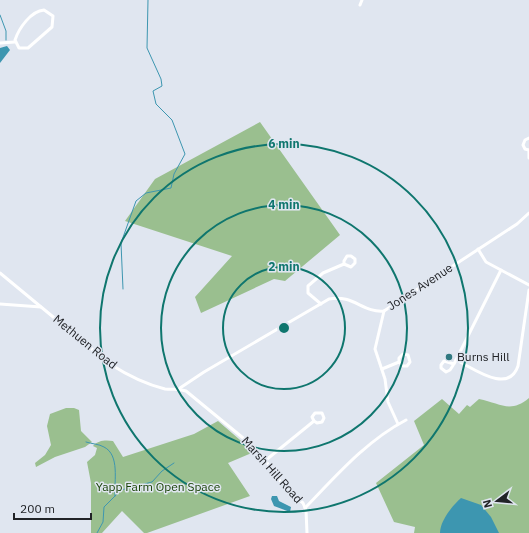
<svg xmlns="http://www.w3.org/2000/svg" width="529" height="533" font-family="'IBM Plex Sans',sans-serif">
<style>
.green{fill:#9abf8f}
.water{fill:#3d96b0}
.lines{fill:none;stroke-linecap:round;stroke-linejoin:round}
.stream{stroke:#3d96b0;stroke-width:1}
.minor{stroke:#fff;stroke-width:3}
.ring{fill:none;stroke:#0f766e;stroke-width:2}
.poi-dot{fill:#307880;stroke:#e0e6f0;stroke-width:1.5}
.labels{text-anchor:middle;stroke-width:3;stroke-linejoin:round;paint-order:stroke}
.street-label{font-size:12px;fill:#212327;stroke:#e0e6f0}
.poi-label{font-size:12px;fill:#212327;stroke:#e0e6f0;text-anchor:start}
.park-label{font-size:12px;fill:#174105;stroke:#e0e6f0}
.centre{fill:#0f766e;stroke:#e0e6f0;stroke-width:2}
.ring-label{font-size:12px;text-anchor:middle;font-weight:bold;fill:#0f766e;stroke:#e0e6f0;stroke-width:3;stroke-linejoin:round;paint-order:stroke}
</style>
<rect width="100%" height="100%" fill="#e0e6f0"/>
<!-- green -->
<g class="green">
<path d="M 260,122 L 340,235 L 285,281 L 274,279 L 201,313 L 195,297 L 232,256 L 125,221 L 155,179 Z"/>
<path d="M 529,398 L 529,533 L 414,533 L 415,527 L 394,522 L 376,483 L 424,445 L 414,421 L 442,399 L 459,414 L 467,405 L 470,407 L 479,399 C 500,403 510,414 529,398 Z"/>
<path d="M 66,408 L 74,408 L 79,410 L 81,431 L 92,442 L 85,447 L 55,457 L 36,467 L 35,463 L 45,455 L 51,445 L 47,426 L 50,414 Z"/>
<path d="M 218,421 L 254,452 L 228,463 L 250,496 L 147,533 L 144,533 L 122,511 L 102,533 L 91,533 L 91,483 L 87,462 L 95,455 L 97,448 L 93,446 C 98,440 106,440 113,441 L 123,457 L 194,434 Z"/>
</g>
<!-- water -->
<g class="water">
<path d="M 7,46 L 10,50 L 0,63 L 0,48 Z"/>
<path d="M 272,496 L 277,496 L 279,501 L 291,507 L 290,512 L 274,506 L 271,499 Z"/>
<path d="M 461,498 L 481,505 L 491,517 L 499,533 L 440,533 C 440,521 452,506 461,498 Z"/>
</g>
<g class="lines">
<!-- stream -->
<g class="stream">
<path d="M 0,15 L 6,31 L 6,40"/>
<path d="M 123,289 L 121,243 L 136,201 L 146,193 L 171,188 L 174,174 L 185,154 L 172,120 L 156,104 L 153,91 L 162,86 L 161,79 L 147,48 L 148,0"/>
<path d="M 86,442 C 92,444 99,444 104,447 C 120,455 114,481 115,496"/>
<path d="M 97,533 L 103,522 L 104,507 L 121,490 L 152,482 L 162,471 L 174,463"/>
</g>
<!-- minor -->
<g class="minor">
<path d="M 360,5 L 362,0"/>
<path d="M 44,10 L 53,16 L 52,27 L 28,48 L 19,48 L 15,40 C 19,28 31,11 44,10 Z"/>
<path d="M 0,43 L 15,42"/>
<path d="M 529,138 L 525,140 L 523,145 L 525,149 L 529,150"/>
<path d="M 529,150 L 529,158"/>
<path d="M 478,249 L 486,262 L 529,285"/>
<path d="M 0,273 L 110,364 C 127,375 145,384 165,389 C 173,390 178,388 186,391 L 248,442 L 263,457 L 285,488 L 303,503 L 306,510 L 307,533"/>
<path d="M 0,304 L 41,307"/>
<path d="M 321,304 L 308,293 L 308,286 L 323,273 L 344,264 L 344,261 L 347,256 L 351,256 L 355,259 L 355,263 L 351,267 L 344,264"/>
<path d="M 384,311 L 375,349 L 385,379 L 388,402 L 398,424"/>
<path d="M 456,360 C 473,368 508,395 518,366 L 529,290"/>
<path d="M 454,364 L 444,361 L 441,365 L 441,368 L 446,372 L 450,370 L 454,364 L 501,270"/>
<path d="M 382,369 L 399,362 L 403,366 L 407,366 L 410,362 L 408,355 L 403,354 L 399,358 L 399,362"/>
<path d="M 180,388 L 204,372 L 329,299 C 353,294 363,313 384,311 L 517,224 L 529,213"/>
<path d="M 266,460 L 314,421 L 312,417 L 315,413 L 322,413 L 324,418 L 322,422 L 317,423 L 314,421"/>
<path d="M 305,508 C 336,476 366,441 406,420"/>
</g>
</g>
<!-- distance rings -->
<g class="ring">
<circle cx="284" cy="328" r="61"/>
<circle cx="284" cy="328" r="123"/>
<circle cx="284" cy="328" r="184"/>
</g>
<!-- markers -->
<circle class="poi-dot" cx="449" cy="357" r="4"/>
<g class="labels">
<!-- street labels -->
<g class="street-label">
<text transform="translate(420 287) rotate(-33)" y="4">Jones Avenue</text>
<text transform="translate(85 342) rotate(39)" y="4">Methuen Road</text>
<text transform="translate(272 470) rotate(48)" y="4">Marsh Hill Road</text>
</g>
<!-- poi labels -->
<g class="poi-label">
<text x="457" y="361">Burns Hill</text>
</g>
<!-- park labels -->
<g class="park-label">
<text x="158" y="491">Yapp Farm Open Space</text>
</g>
</g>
<circle cx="284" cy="328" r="6" class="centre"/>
<g class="ring-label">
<text x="284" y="148">6 min</text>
<text x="284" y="209">4 min</text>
<text x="284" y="271">2 min</text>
</g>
<!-- north arrow -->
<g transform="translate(497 501) rotate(254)" stroke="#e0e6f0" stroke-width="3" paint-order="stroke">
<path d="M0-3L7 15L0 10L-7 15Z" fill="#212327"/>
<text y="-6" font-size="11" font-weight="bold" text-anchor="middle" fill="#212327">N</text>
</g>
<!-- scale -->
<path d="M14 513v6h77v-6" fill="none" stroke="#212327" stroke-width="2"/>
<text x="20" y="513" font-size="12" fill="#212327" stroke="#e0e6f0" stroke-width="3" paint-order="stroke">200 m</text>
</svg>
